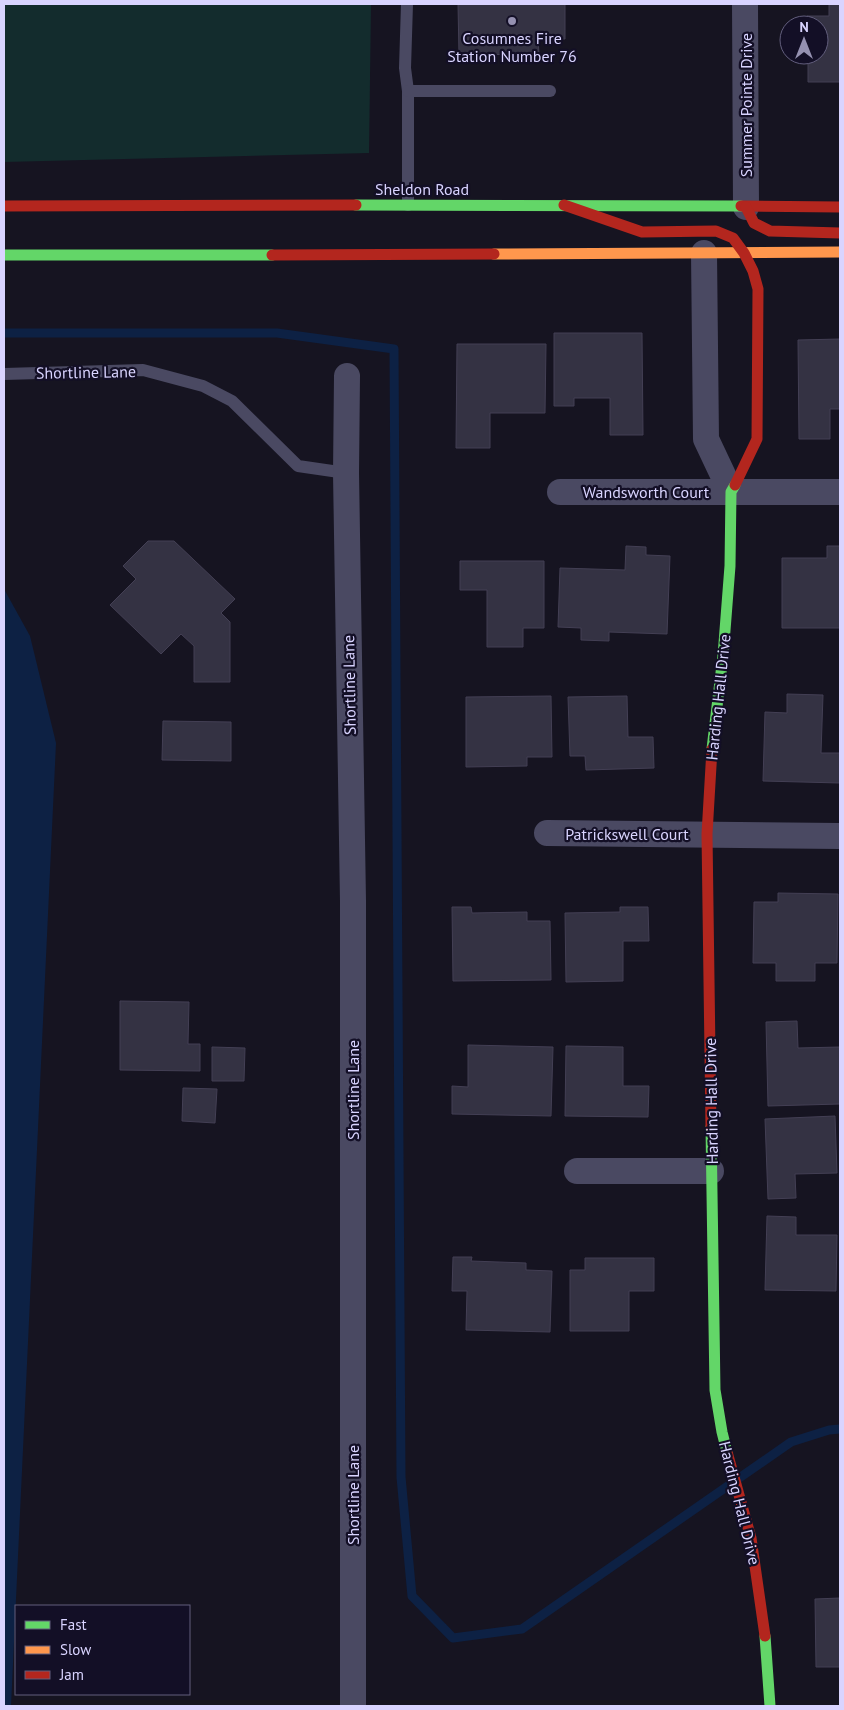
<svg xmlns="http://www.w3.org/2000/svg" width="844" height="1710" font-family="'PT Sans',sans-serif">
<style>
.green{fill:#132c2d}
.water{fill:#0d2144}
.lines{fill:none;stroke-linecap:round;stroke-linejoin:round}
.stream{stroke:#0d2144;stroke-width:9}
.building{fill:#343243;stroke:#433f54}
.lane{stroke:#4a4962;stroke-width:12}
.street{stroke:#4a4962;stroke-width:26}
.fast{stroke:#63d668;stroke-width:11}
.slow{stroke:#ff974d;stroke-width:11}
.jam{stroke:#b3261e;stroke-width:11}
.poi-dot{fill:#9591b1;stroke:#130f26;stroke-width:2}
.labels{text-anchor:middle;stroke-width:4.5;stroke-linejoin:round;paint-order:stroke}
.poi-label{font-size:16px;fill:#d9d4ff;stroke:#130f26}
.street-label{font-size:16px;fill:#d9d4ff;stroke:#130f26}
</style>
<rect width="100%" height="100%" fill="#161421"/>
<!-- green -->
<path class="green" d="M 4,4 L 371,4 L 369,153 L 4,162 Z"/>
<!-- water -->
<path class="water" d="M 4,589 L 30,636 L 56,743 L 11,1706 L 4,1706 Z"/>
<g class="lines">
<!-- stream -->
<path class="stream" d="M 4,333 L 277,333 L 394,349 L 401,1477 L 412,1596 L 453,1638 L 522,1629 L 791,1442 L 829,1430 L 840,1429"/>
</g>
<!-- building -->
<g class="building">
<path d="M 458,4 L 565,4 L 565,39 L 538,39 L 539,54 L 459,55 Z"/>
<path d="M 829,4 L 840,4 L 840,82 L 808,82 L 808,55 L 819,55 L 819,25 L 807,25 L 807,16 L 829,16 Z"/>
<path d="M 554,333 L 642,333 L 643,435 L 610,435 L 610,398 L 574,398 L 574,406 L 554,406 Z"/>
<path d="M 840,339 L 840,409 L 830,409 L 830,439 L 799,439 L 798,340 Z"/>
<path d="M 457,344 L 546,344 L 545,413 L 490,413 L 490,448 L 456,448 Z"/>
<path d="M 148,541 L 174,541 L 235,599 L 221,613 L 230,622 L 230,682 L 194,682 L 194,646 L 181,634 L 161,654 L 110,605 L 136,579 L 123,566 Z"/>
<path d="M 626,546 L 646,547 L 646,555 L 670,556 L 667,634 L 609,632 L 609,641 L 581,640 L 581,628 L 558,627 L 560,568 L 625,570 Z"/>
<path d="M 827,546 L 840,546 L 840,628 L 782,628 L 782,558 L 827,558 Z"/>
<path d="M 460,561 L 544,561 L 544,628 L 523,628 L 523,647 L 487,647 L 487,590 L 460,590 Z"/>
<path d="M 787,694 L 823,695 L 821,753 L 840,753 L 840,783 L 763,781 L 765,712 L 787,713 Z"/>
<path d="M 551,696 L 552,757 L 527,757 L 527,766 L 466,767 L 466,697 Z"/>
<path d="M 627,696 L 628,737 L 653,737 L 654,768 L 586,770 L 585,756 L 570,756 L 568,697 Z"/>
<path d="M 163,721 L 231,722 L 231,761 L 162,760 Z"/>
<path d="M 778,893 L 838,894 L 837,963 L 815,963 L 815,981 L 776,981 L 776,963 L 753,963 L 754,902 L 778,902 Z"/>
<path d="M 452,907 L 471,907 L 472,913 L 527,912 L 527,921 L 550,921 L 551,980 L 453,981 Z"/>
<path d="M 620,907 L 648,907 L 649,941 L 623,941 L 623,981 L 566,982 L 565,913 L 620,912 Z"/>
<path d="M 120,1001 L 189,1002 L 188,1044 L 200,1044 L 200,1071 L 120,1070 Z"/>
<path d="M 797,1021 L 798,1048 L 840,1047 L 840,1104 L 768,1106 L 766,1022 Z"/>
<path d="M 468,1045 L 553,1047 L 551,1116 L 452,1114 L 452,1086 L 468,1087 Z"/>
<path d="M 566,1046 L 623,1047 L 623,1086 L 649,1086 L 648,1117 L 565,1116 Z"/>
<path d="M 212,1047 L 245,1048 L 244,1081 L 212,1081 Z"/>
<path d="M 183,1088 L 217,1089 L 215,1123 L 182,1121 Z"/>
<path d="M 835,1116 L 837,1173 L 795,1174 L 796,1198 L 768,1199 L 765,1119 Z"/>
<path d="M 767,1216 L 796,1217 L 796,1235 L 837,1235 L 836,1291 L 765,1290 Z"/>
<path d="M 453,1257 L 472,1257 L 471,1261 L 526,1263 L 526,1270 L 552,1271 L 550,1332 L 466,1330 L 467,1291 L 452,1291 Z"/>
<path d="M 585,1258 L 654,1258 L 654,1291 L 629,1291 L 629,1331 L 570,1331 L 570,1270 L 585,1270 Z"/>
<path d="M 840,1598 L 840,1667 L 816,1667 L 815,1599 Z"/>
</g>
<g class="lines">
<!-- lane -->
<g class="lane">
<path d="M 407,4 L 405,68 L 408,91 L 408,205"/>
<path d="M 408,91 L 550,91"/>
<path d="M 4,374 L 143,370 L 203,386 L 232,401 L 298,466 L 346,473"/>
</g>
<!-- street -->
<g class="street">
<path d="M 745,4 L 746,207"/>
<path d="M 704,253 L 706,439 L 731,492"/>
<path d="M 347,376 L 346,473 L 353,901 L 353,1706"/>
<path d="M 560,492 L 840,492"/>
<path d="M 547,833 L 840,836"/>
<path d="M 577,1171 L 711,1171"/>
</g>
<!-- fast -->
<g class="fast">
<path d="M 356,205 L 741,206"/>
<path d="M 4,255 L 272,255"/>
<path d="M 712,749 L 723,656 L 730,566 L 731,492 L 735,485"/>
<path d="M 711,1127 L 715,1390 L 722,1432 L 727,1452"/>
<path d="M 765,1636 L 770,1706"/>
</g>
<!-- slow -->
<path class="slow" d="M 494,254 L 840,252"/>
<!-- jam -->
<g class="jam">
<path d="M 564,205 L 642,232 L 716,231 L 733,238 L 744,253 L 753,271 L 758,289 L 757,439 L 735,485"/>
<path d="M 4,206 L 356,205"/>
<path d="M 741,206 L 840,207"/>
<path d="M 746,207 L 754,223 L 770,231 L 840,233"/>
<path d="M 272,255 L 494,254"/>
<path d="M 711,1127 L 707,834 L 712,749"/>
<path d="M 727,1452 L 751,1538 L 765,1636"/>
</g>
</g>
<!-- markers -->
<circle class="poi-dot" cx="512" cy="21" r="5"/>
<g class="labels">
<!-- poi labels -->
<g class="poi-label">
<text x="512" y="44">Cosumnes Fire<tspan x="512" dy="18">Station Number 76</tspan></text>
</g>
<!-- street labels -->
<g class="street-label">
<text transform="translate(746 105) rotate(-90)" y="6">Summer Pointe Drive</text>
<text x="422" y="195">Sheldon Road</text>
<text transform="translate(86 372) rotate(-1)" y="6">Shortline Lane</text>
<text x="646" y="498">Wandsworth Court</text>
<text transform="translate(349 685) rotate(-91)" y="6">Shortline Lane</text>
<text transform="translate(718 697) rotate(-84)" y="6">Harding Hall Drive</text>
<text x="627" y="840">Patrickswell Court</text>
<text transform="translate(353 1090) rotate(-90)" y="6">Shortline Lane</text>
<text transform="translate(711 1101) rotate(-91)" y="6">Harding Hall Drive</text>
<text transform="translate(353 1495) rotate(-90)" y="6">Shortline Lane</text>
<text transform="translate(740 1503) rotate(76)" y="6">Harding Hall Drive</text>
</g>
</g>
<!-- border -->
<rect width="844" height="1710" fill="none" stroke="#d9d4ff" stroke-width="10"/>
<!-- legend -->
<rect x="15" y="1605" width="175" height="90" fill="#130f26" stroke="#625e7d"/>
<rect x="25" y="1621" width="25" height="8" fill="#63d668" stroke="#625e7d"/>
<text x="60" y="1630" font-size="15" fill="#d9d4ff">Fast</text>
<rect x="25" y="1646" width="25" height="8" fill="#ff974d" stroke="#625e7d"/>
<text x="60" y="1655" font-size="15" fill="#d9d4ff">Slow</text>
<rect x="25" y="1671" width="25" height="8" fill="#b3261e" stroke="#625e7d"/>
<text x="60" y="1680" font-size="15" fill="#d9d4ff">Jam</text>
<!-- north arrow -->
<g transform="translate(804 40)"><circle r="24" fill="#130f26" stroke="#625e7d"/>
<path d="M0-4L9 19L0 12L-9 19Z" fill="#9591b1"/>
<text y="-8" font-size="14" font-weight="bold" text-anchor="middle" fill="#d9d4ff">N</text>
</g>
</svg>
